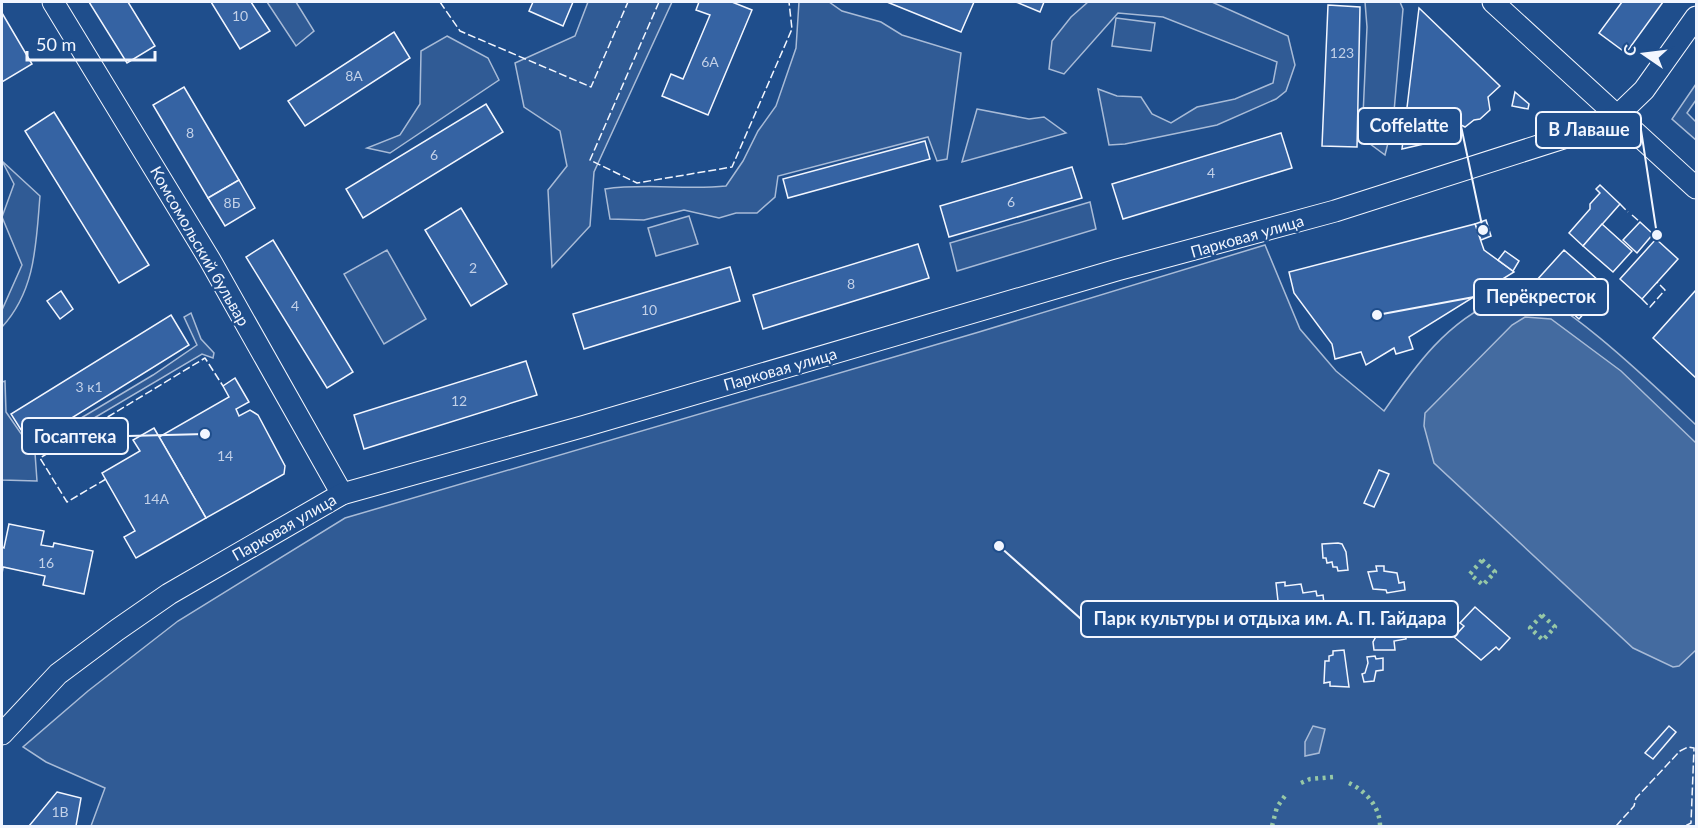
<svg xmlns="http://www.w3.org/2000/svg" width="1698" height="828" font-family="Lato,sans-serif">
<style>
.green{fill:#305b95;stroke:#a8bbd7;stroke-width:1.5}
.water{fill:#446ba0;stroke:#a8bbd7;stroke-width:1.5}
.building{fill:#3563a3;stroke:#f2f6ff;stroke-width:1.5}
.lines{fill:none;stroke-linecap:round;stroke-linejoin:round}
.secondary-casing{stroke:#f2f6ff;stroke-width:23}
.secondary{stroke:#1f4e8c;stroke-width:21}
.hedge{stroke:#97c8a6;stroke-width:4.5;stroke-dasharray:3 4.5;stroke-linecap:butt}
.fence{stroke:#f2f6ff;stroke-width:1.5;stroke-dasharray:8 3;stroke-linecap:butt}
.labels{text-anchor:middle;stroke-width:4.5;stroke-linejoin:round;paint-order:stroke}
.number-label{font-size:14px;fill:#c3d1e8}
.street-label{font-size:16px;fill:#f2f6ff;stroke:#1f4e8c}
.leader{fill:none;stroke:#f2f6ff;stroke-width:2}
.callout-dot{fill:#f2f6ff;stroke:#1f4e8c;stroke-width:2}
.callout{fill:#1f4e8c;stroke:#f2f6ff;stroke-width:2}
.callout-label{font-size:18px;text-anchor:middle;font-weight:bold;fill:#f2f6ff}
</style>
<rect width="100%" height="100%" fill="#1f4e8c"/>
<!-- green -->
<g class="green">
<path d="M 267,2 L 296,2 L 314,31 L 296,46 Z"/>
<path d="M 588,2 L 672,2 L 594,172 L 590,226 L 552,267 L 548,190 L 567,166 L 560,131 L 524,107 L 515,63 L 575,36 Z"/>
<path d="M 799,2 L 829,2 L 842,11 L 881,22 L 902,35 L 961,53 L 947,159 L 937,161 L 928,137 L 778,176 L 775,197 L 757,213 L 736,213 L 719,218 L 684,210 L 644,220 L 610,219 L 605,189 C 645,183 686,190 726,186 L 743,161 L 758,131 L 776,106 L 796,48 Z"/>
<path d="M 1088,2 L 1212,2 L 1288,36 L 1295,65 L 1286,91 L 1276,99 L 1217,125 L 1125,144 L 1109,145 L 1098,89 L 1117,96 L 1141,97 L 1152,114 L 1171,123 L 1197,107 L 1235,99 L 1273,83 L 1277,62 L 1163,17 L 1118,13 L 1064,74 L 1049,69 L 1052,41 L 1071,17 Z"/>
<path d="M 1365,2 L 1400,2 L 1403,9 L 1393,123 L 1385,155 L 1362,138 L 1367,27 Z"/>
<path d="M 1116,18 L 1155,23 L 1151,51 L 1112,46 Z"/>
<path d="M 447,36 L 488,58 L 499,80 L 390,153 L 367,148 L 400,135 L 420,104 L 421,51 Z"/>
<path d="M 1696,84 L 1696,100 L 1687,113 L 1696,122 L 1696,140 L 1672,119 Z"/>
<path d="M 977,109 L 1029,119 L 1044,117 L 1066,133 L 962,162 Z"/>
<path d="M 2,161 L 40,196 C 36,243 36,290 2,327 L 2,310 L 22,265 L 2,217 L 14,184 Z"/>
<path d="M 1090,202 L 1096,229 L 957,271 L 950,243 Z"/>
<path d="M 689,216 L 698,244 L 656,256 L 648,228 Z"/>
<path d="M 1265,245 L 1300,329 L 1336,371 L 1384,411 C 1415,366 1447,321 1500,299 C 1507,296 1514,291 1521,291 C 1555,288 1668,399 1696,425 L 1696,826 L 91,826 L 105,788 L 46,762 L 23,747 L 88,691 L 178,621 L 345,518 L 979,332 Z"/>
<path d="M 387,250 L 426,319 L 384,344 L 344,274 Z"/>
<path d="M 191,313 L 201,339 L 214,353 L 213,358 L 202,354 L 35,453 L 37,481 L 2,480 L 2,382 L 5,381 L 6,412 L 31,448 L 153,375 L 197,345 L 184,317 Z"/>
</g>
<!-- water -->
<g class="water">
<path d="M 1525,317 L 1551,319 L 1621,371 L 1696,443 L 1696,650 L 1679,666 L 1673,667 L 1633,648 L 1434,463 L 1424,426 L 1425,413 L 1512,325 Z"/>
<path d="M 1313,726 L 1325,729 L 1319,753 L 1305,756 L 1305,742 Z"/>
</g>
<!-- building -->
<g class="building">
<path d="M 89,2 L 128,2 L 155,46 L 127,63 Z"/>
<path d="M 211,2 L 251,2 L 270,31 L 240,49 Z"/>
<path d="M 533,2 L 573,2 L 563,26 L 529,11 Z"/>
<path d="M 699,2 L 732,2 L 752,10 L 708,115 L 662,96 L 671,74 L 683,79 L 710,15 L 696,10 Z"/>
<path d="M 887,2 L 974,2 L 961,32 Z"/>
<path d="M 1016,2 L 1044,2 L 1040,12 Z"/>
<path d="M 1622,2 L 1663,2 L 1626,53 L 1599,33 Z"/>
<path d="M 1328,5 L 1360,7 L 1357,147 L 1322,146 Z"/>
<path d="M 1419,8 L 1500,86 L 1488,97 L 1490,110 L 1480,119 L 1474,120 L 1465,127 L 1459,124 L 1441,140 L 1402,149 Z"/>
<path d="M 2,13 L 32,64 L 2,82 Z"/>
<path d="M 394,32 L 410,58 L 305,126 L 288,101 Z"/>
<path d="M 184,87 L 239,180 L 208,198 L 153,105 Z"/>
<path d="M 1515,92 L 1529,104 L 1528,109 L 1512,106 Z"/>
<path d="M 486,104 L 503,132 L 363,218 L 346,189 Z"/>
<path d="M 54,112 L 149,265 L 119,283 L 25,131 Z"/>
<path d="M 1281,133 L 1292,168 L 1123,219 L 1112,184 Z"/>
<path d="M 925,141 L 930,159 L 788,198 L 783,179 Z"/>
<path d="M 1072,167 L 1082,198 L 949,237 L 940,206 Z"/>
<path d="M 239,180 L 255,208 L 225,226 L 208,198 Z"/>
<path d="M 1600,185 L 1620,204 L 1583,246 L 1569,233 L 1590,209 L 1590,204 L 1600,193 L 1596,189 Z"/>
<path d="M 461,208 L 507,284 L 471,306 L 425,230 Z"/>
<path d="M 1486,220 L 1491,236 L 1481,240 L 1475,224 Z"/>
<path d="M 1640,222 L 1653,234 L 1637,253 L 1623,240 Z"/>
<path d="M 1475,224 L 1484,250 L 1514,272 L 1409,337 L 1413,349 L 1396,354 L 1394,348 L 1366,365 L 1361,352 L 1335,359 L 1332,344 L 1294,293 L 1289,272 Z"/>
<path d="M 1602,224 L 1632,251 L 1613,272 L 1583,246 Z"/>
<path d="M 1656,239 L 1678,259 L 1642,299 L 1620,279 Z"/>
<path d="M 273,240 L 353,372 L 327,388 L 246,257 Z"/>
<path d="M 918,244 L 929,278 L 763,329 L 753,295 Z"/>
<path d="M 1564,250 L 1607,288 L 1579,319 L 1536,281 Z"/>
<path d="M 1505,251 L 1519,261 L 1513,271 L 1498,260 Z"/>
<path d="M 730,267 L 740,301 L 584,349 L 573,314 Z"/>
<path d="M 1696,290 L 1696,378 L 1653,338 Z"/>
<path d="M 61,291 L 73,309 L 60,319 L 47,301 Z"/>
<path d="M 171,315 L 189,345 L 30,444 L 11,414 Z"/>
<path d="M 526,361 L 537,395 L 364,449 L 354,415 Z"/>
<path d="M 235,378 L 249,402 L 236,409 L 239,416 L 250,410 L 258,415 L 285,466 L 284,474 L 206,518 L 159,437 L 229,397 L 223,386 Z"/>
<path d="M 154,428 L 206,518 L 136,558 L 124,537 L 135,531 L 102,473 L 140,451 L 133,440 Z"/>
<path d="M 1379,470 L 1389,474 L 1374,507 L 1364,503 Z"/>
<path d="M 9,524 L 44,531 L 41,545 L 53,547 L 54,543 L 93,551 L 84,594 L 43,585 L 45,576 L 3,567 L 2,574 L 2,547 L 4,548 Z"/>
<path d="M 1338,543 L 1342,544 L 1346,552 L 1348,570 L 1338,571 L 1337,567 L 1333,567 L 1332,562 L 1327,563 L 1326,558 L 1323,558 L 1322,544 Z"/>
<path d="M 1376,566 L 1384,566 L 1384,571 L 1397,573 L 1399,583 L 1404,582 L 1405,590 L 1387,593 L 1386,590 L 1373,589 L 1368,572 L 1377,571 Z"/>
<path d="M 1285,582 L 1285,586 L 1301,584 L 1303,593 L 1316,591 L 1317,596 L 1323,595 L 1326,620 L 1322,620 L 1322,627 L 1304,629 L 1305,635 L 1282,637 L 1276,583 Z"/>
<path d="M 1475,607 L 1510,638 L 1499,650 L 1496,647 L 1481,660 L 1454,637 L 1464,626 L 1460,623 Z"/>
<path d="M 1410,613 L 1411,618 L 1415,617 L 1416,624 L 1414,628 L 1405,629 L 1406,639 L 1394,641 L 1395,650 L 1374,650 L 1373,642 L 1379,631 L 1379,627 L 1383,626 L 1383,621 L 1392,620 L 1396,615 Z"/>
<path d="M 1344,650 L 1349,687 L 1330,686 L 1330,682 L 1324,683 L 1325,661 L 1329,661 L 1329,656 L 1333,655 L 1333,651 Z"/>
<path d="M 1375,656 L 1376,659 L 1383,658 L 1383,670 L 1376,671 L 1374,681 L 1364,682 L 1362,674 L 1365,673 L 1368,663 L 1367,657 Z"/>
<path d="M 1669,726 L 1676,732 L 1653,759 L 1645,753 Z"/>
<path d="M 57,792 L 81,798 L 76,826 L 29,826 Z"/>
</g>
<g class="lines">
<!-- secondary casing -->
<g class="secondary-casing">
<g id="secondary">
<path d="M 53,2 L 210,260 L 342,494"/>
<path d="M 1493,2 L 1696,188"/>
<path d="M 2,734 L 58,674 L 117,630 L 169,594 L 342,494 L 585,426 L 1117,270 L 1335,211 L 1579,133 L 1617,116 L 1644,90 L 1696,17"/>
</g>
</g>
<!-- secondary -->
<use href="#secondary" class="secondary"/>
<!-- hedge -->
<g class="hedge">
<path d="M 1482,560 L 1495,572 L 1483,585 L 1470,574 Z"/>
<path d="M 1542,615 L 1555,627 L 1543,640 L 1530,628 Z"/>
<path d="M 1301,783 L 1310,779 L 1333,777"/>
<path d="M 1349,783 C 1366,791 1380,807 1380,826"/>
<path d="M 1272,826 L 1277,807 L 1287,793"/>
</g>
<!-- fence -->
<g class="fence">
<path d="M 440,2 L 460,31 L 591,87 L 628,2"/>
<path d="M 659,2 L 590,160 L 637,183 L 732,167 L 792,29 L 789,2"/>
<path d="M 1620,204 L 1628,212"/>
<path d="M 1632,215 L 1640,222"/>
<path d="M 1642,299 L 1650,307 L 1665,290 L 1657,282"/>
<path d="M 106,479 L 67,502 L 40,458 L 205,358 L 223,386"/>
<path d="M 1616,826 L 1634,806 L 1636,798 L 1680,751 L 1688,747 L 1694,748 L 1691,823 L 1685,826"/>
</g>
</g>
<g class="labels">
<!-- number labels -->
<g class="number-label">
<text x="240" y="21">10</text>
<text x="1342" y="58">123</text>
<text x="710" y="67">6А</text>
<text x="354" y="81">8А</text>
<text x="190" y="138">8</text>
<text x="434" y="160">6</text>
<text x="1211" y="178">4</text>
<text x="1011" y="207">6</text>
<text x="232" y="208">8Б</text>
<text x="473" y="273">2</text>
<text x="851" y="289">8</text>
<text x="295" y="311">4</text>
<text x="649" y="315">10</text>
<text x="89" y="392">3 к1</text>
<text x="459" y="406">12</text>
<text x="225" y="461">14</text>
<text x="156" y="504">14А</text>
<text x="46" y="568">16</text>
<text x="60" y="817">1В</text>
</g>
<!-- street labels -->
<g class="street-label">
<text transform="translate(1247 236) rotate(-16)" y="6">Парковая улица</text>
<text transform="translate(200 246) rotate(60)" y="6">Комсомольский бульвар</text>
<text transform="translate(780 369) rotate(-16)" y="6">Парковая улица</text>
<text transform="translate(284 527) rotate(-30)" y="6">Парковая улица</text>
</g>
</g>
<!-- callouts -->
<path class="leader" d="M1483 230L1461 126M1657 235L1641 130M1377 315L1474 297M205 434L128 436M999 546L1081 619"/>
<g class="callout-dot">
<circle cx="1483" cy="230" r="6"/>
<circle cx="1657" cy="235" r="6"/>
<circle cx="1377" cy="315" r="6"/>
<circle cx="205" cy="434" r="6"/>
<circle cx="999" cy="546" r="6"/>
</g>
<g class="callout">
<rect x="1358" y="108" width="103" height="36" rx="6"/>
<rect x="1536" y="112" width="105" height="36" rx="6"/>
<rect x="1474" y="279" width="134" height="36" rx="6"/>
<rect x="22" y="418" width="106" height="36" rx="6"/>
<rect x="1081" y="601" width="377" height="36" rx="6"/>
</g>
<g class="callout-label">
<text x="1409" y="132">Coffelatte</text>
<text x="1589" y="136">В Лаваше</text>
<text x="1541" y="303">Перёкресток</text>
<text x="75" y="443">Госаптека</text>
<text x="1270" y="625">Парк культуры и отдыха им. А. П. Гайдара</text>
</g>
<!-- border -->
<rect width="1698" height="828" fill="none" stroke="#f2f6ff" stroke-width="6"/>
<!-- north arrow -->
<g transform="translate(1644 54) rotate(284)" stroke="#1f4e8c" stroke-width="4.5" paint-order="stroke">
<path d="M0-4.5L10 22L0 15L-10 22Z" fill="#f2f6ff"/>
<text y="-9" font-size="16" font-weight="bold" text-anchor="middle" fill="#f2f6ff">С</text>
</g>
<!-- scale -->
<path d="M27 51v9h128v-9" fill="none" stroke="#f2f6ff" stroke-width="3"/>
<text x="36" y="51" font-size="18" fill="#f2f6ff" stroke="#1f4e8c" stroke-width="4.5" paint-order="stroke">50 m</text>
</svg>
